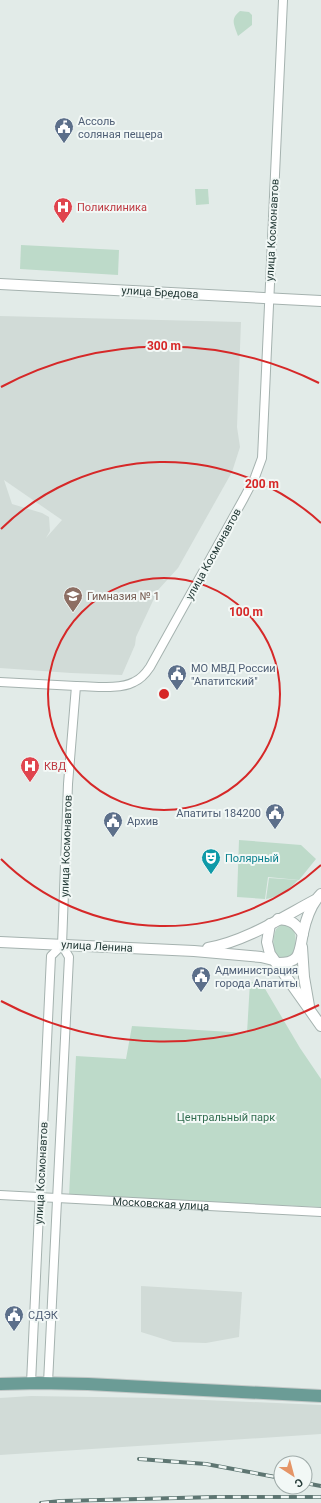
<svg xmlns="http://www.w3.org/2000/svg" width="321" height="1503" font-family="Roboto,sans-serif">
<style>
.built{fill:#d1dbd7;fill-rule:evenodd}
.green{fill:#bddac9}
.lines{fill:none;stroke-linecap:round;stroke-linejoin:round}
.minor-casing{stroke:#a5b2af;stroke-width:10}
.tertiary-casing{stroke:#a5b2af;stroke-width:12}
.primary-casing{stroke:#c2c8c7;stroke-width:14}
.minor{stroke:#fff;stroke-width:8}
.tertiary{stroke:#fff;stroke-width:10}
.primary{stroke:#6b9c96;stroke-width:12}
.rail-casing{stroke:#5e7672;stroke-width:4}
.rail{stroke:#f2f8f6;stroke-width:2.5;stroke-dasharray:8;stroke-linecap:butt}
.ring{fill:none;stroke:#d62828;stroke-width:2}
.labels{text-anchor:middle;stroke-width:4;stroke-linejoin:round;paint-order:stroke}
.service-label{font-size:11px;fill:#4e5e75;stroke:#f2f8f6;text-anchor:start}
.health-label{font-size:11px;fill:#be3a42;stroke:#f2f8f6;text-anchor:start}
.street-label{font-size:11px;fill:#243a37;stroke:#f2f8f6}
.education-label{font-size:11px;fill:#785e54;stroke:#f2f8f6;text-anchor:start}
.culture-label{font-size:11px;fill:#0d838f;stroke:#f2f8f6;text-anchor:start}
.park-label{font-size:11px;fill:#326d50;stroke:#f2f8f6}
.centre{fill:#d62828;stroke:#f2f8f6;stroke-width:2}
.ring-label{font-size:12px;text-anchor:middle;font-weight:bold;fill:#d62828;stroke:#f2f8f6;stroke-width:4;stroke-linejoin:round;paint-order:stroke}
</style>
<rect width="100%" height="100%" fill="#e2ebe8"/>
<!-- built -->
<g class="built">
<path d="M 0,316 L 241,322 L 237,427 L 240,447 L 232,472 L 178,568 L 158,590 L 136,637 L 135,645 L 122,675 L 71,673 L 0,668 ZM 4,480 L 62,520 L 46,538 L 50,531 L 49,517 L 42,513 L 12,504 Z"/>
<path d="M 141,1286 L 242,1292 L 239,1337 L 206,1343 L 173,1342 L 141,1332 Z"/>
<path d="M 31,1396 L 159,1398 L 321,1405 L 321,1434 L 0,1455 L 0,1398 Z"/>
</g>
<!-- green -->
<g class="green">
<path d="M 240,11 L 249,12 L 252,15 L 252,25 L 238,36 C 234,24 230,19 240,11 Z"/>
<path d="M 195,189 L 208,189 L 209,204 L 196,205 Z"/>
<path d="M 21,245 L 119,250 L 118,275 L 20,269 Z"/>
<path d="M 239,840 L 301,845 L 316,859 L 299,880 L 268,877 L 265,899 L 237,897 Z"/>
<path d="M 269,878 L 298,880 C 289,890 279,897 266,899 Z"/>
<path d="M 281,925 C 300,923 297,946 291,957 L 279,959 C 272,951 272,940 276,929 Z"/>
<path d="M 250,982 L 261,982 L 300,1048 L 321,1079 L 321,1207 L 69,1196 L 76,1056 L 126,1059 L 132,1026 L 247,1033 Z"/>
</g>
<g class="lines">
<!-- minor casing -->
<g class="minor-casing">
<g id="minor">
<path d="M 0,682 L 76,686"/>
<path id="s1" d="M 0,1195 L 321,1212"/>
<path d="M 31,1383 L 51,956 L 62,945"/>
<path d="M 48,1383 L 69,957 L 62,945 L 68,784 L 76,686 C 93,686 119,690 134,682 C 141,679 146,673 150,667 L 244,498 L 255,477 L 262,458 L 283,0"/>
</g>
</g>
<!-- tertiary casing -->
<g class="tertiary-casing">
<g id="tertiary">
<path d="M 0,284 L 321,301"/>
<path d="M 278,919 C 292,920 295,923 303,934"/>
<path d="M 270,924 L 267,942 L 270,954 L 321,1026"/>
<path d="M 0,942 L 194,951 L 261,957 L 273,960"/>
<path d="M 302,947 L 304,977 L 309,1006"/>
<path d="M 208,948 C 246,941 281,918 315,900"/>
<path d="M 276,963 C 301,964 299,953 303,933 C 306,919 311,904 321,894"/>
</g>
</g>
<!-- primary casing -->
<g class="primary-casing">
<path id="primary" d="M 0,1384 L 39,1383 L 88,1384 L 321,1396"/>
</g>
<!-- minor -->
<use href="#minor" class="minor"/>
<!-- tertiary -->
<use href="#tertiary" class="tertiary"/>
<!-- primary -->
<use href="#primary" class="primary"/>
<!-- rail casing -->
<g class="rail-casing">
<g id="rail">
<path d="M 139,1459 L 206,1464 L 281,1478"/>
<path d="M 305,1483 L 321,1486"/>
<path d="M 41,1503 L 61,1501 L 216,1497 L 321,1497"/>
</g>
</g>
<!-- rail -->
<use href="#rail" class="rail"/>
</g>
<!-- distance rings -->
<g class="ring">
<circle cx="164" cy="694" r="116"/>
<path d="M321 865A232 232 0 0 1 1 859M1 529A232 232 0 0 1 321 523"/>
<path d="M319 1005A348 348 0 0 1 1 1001M1 387A348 348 0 0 1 319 383"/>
</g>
<!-- icons -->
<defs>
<g id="civic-pin" transform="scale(1)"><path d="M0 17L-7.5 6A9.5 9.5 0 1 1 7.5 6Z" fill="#5c6f8a" stroke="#f2f8f6"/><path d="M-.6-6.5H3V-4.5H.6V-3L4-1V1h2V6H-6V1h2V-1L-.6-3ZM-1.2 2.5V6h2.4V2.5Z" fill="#fff"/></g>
<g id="hospital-pin" transform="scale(1)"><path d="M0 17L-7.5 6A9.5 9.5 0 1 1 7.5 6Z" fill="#e0444e" stroke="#f2f8f6"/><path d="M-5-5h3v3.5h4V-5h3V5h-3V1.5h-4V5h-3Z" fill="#fff"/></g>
<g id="school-pin" transform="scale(1)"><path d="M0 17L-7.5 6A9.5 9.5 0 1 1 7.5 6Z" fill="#8d6e63" stroke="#f2f8f6"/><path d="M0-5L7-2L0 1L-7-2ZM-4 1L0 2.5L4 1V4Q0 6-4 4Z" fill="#fff"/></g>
<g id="theatre-pin" transform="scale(1)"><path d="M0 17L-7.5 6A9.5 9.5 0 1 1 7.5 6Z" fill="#0f9aa8" stroke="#f2f8f6"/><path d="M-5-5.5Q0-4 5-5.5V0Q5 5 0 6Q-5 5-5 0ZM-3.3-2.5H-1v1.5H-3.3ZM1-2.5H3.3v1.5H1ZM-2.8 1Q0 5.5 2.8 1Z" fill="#fff"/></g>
</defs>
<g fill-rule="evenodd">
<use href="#civic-pin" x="64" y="127"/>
<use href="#hospital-pin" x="63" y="207"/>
<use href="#school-pin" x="73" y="596"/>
<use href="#civic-pin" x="177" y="674"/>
<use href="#hospital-pin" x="30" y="766"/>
<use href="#civic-pin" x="275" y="813"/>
<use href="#civic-pin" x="113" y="821"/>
<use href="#theatre-pin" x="211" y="858"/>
<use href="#civic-pin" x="201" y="976"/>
<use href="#civic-pin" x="14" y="1315"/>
</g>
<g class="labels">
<!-- service labels -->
<g class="service-label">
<text x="78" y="125">Ассоль<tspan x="78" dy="13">соляная пещера</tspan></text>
<text x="191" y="672">МО МВД России<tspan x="191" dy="13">"Апатитский"</tspan></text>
<text x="261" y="817" text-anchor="end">Апатиты 184200</text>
<text x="127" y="825">Архив</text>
<text x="215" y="974">Администрация<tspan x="215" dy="13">города Апатиты</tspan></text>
<text x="28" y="1319">СДЭК</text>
</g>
<!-- health labels -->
<g class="health-label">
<text x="77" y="211">Поликлиника</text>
<text x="44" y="770">КВД</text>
</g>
<!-- street labels -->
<g class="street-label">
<text transform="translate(272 230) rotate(-87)" y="4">улица Космонавтов</text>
<text transform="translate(160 292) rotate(3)" y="4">улица Бредова</text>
<text transform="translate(213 554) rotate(-61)" y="4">улица Космонавтов</text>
<text transform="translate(66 846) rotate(-88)" y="4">улица Космонавтов</text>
<text transform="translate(97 946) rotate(3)" y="4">улица Ленина</text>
<text transform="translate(41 1173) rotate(-87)" y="4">улица Космонавтов</text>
<text dy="4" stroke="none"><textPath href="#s1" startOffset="161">Московская улица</textPath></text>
</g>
<!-- education labels -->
<g class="education-label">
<text x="87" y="600">Гимназия № 1</text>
</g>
<!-- culture labels -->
<g class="culture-label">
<text x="225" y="862">Полярный</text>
</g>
<!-- park labels -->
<g class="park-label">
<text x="226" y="1121">Центральный парк</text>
</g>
</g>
<circle cx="164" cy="694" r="6" class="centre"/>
<g class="ring-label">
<text x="164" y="350">300 m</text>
<text x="262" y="488">200 m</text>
<text x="246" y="616">100 m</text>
</g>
<!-- north arrow -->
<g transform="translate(293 1475) rotate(144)"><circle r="19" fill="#f2f8f6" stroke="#a0acaa"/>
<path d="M0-3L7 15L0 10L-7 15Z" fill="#e59567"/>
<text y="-6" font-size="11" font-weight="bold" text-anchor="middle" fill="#243a37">С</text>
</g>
</svg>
